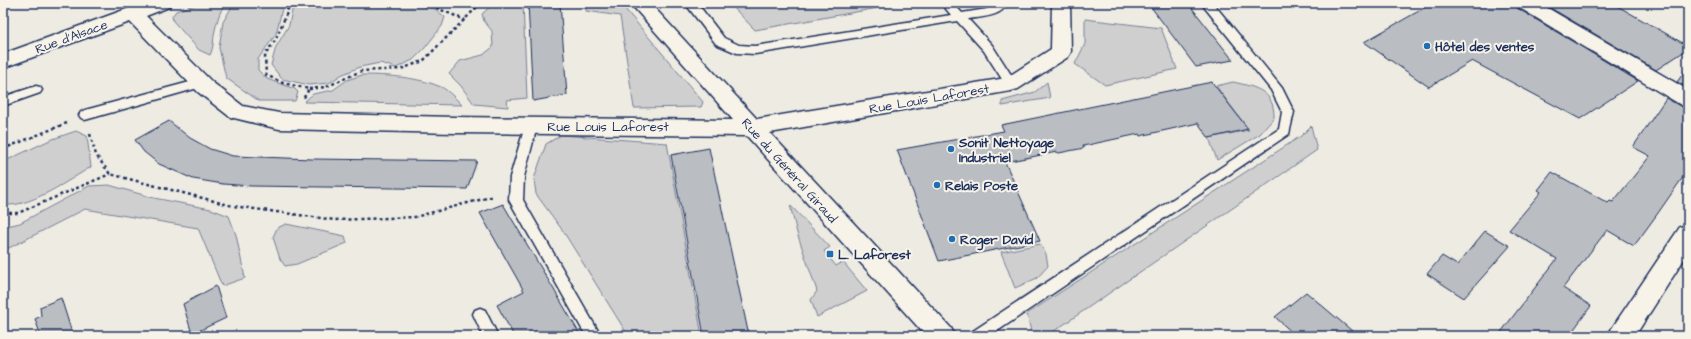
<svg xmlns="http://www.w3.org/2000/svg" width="1691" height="339" font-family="'Architects Daughter',sans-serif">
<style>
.green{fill:#cfcfcf;stroke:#757f96}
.building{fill:#babdc2;stroke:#1b2f5e}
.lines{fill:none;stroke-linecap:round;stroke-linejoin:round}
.service-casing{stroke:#1b2f5e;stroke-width:3}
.minor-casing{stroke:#1b2f5e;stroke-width:3}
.path{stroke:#1b2f5e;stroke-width:2.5;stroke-dasharray:3 3;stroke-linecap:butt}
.service{fill:#f7f3e8;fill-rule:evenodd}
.minor{fill:#f7f3e8;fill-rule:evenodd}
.poi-dot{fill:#1f6fb2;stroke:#f7f3e8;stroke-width:1.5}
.labels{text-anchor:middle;stroke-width:4;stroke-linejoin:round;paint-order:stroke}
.street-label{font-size:13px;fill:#1b2f5e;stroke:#f7f3e8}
.poi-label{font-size:13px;font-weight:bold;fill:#1b2f5e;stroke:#f7f3e8;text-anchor:start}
</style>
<rect width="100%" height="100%" fill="#eeebe2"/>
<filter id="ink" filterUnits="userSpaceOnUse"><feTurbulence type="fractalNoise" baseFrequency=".025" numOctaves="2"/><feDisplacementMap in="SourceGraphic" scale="8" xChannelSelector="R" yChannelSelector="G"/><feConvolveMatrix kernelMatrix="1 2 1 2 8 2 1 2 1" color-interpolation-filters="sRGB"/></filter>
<g filter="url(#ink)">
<!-- green -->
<g class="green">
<path d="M 200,3 L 225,3 C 220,11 217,21 215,30 C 213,39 214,47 210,55 L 199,50 L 173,21 L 172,16 L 176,11 Z"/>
<path d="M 234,3 L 280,4 L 282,9 L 276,34 L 258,59 L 258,70 L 267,79 L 295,89 L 298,92 L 295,101 L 259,101 L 226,78 L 219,48 L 223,22 Z"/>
<path d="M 292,3 L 416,3 L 417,5 L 435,9 L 445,17 L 442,26 L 424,49 L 413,60 L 396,68 L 380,63 L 360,67 L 341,75 L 329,83 L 309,85 L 282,79 L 271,65 L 276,47 L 289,25 L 293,6 Z"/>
<path d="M 494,3 L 523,3 L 527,98 L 507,100 L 508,107 L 474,104 L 461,86 L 449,74 L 460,61 L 483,55 L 493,47 L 492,31 L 484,21 L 482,14 Z"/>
<path d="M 600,3 L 620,3 L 698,96 L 703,102 L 701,107 L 634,108 L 620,16 L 586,11 L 586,6 Z"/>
<path d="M 729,3 L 906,3 L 755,30 Z"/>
<path d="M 1085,19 L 1161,28 L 1177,69 L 1105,85 L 1075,64 L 1085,44 Z"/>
<path d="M 362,75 C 387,75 418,77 441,87 C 448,90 456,99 462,105 L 304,102 L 313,94 L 333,90 L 347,80 Z"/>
<path d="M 1047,82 L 1050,98 L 1002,106 L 1002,101 L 1035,92 Z"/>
<path d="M 1233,82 C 1256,87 1275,91 1274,118 L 1260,134 L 1217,160 L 1209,138 L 1249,130 L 1216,86 Z"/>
<path d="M 1311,126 L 1317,150 L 1047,336 L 1032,336 L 1027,314 L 1301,136 Z"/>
<path d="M 76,131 L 87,136 L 91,167 C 69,180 32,206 7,205 L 3,198 L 3,162 L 50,140 Z"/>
<path d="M 561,135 L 667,143 L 702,336 L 633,336 L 626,332 L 563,231 L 536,194 L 534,179 L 546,144 Z"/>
<path d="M 109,185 L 154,198 L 211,209 L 229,216 L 236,235 L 245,278 L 222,286 L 198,228 L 85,209 L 3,251 L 3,227 L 20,223 L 89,186 Z"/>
<path d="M 790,205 L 830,247 L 824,251 L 836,266 L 843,262 L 867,291 L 817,317 L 811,300 L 817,291 L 797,233 Z"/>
<path d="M 286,224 L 345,236 L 347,243 L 297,264 L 285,266 L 280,259 L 273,237 L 277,228 Z"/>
<path d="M 1040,244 L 1046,254 L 1048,266 L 1037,278 L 1015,288 L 1001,252 Z"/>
</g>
<!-- building -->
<g class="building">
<path d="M 528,3 L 560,3 L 567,95 L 533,101 Z"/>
<path d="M 1148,3 L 1188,3 L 1233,60 L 1196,67 Z"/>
<path d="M 1433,3 L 1515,3 L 1517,8 L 1638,81 L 1580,119 L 1472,61 L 1429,87 L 1364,42 Z"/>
<path d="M 1542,3 L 1612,3 L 1688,46 L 1688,49 L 1656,70 Z"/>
<path d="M 1688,67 L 1688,88 L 1677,82 Z"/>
<path d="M 1212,82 L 1248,129 L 1209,138 L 1198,123 L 1140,136 L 1139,134 L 1083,146 L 1084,148 L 1059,153 L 1057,152 L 1005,162 L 1040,241 L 939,261 L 897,150 L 1004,131 L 1001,125 Z"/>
<path d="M 1666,98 L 1680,106 L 1688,108 L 1688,170 L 1658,213 L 1634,246 L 1607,230 L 1563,288 L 1591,306 L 1569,336 L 1498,336 L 1557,259 L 1509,230 L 1541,192 L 1538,190 L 1552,172 L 1608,203 L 1610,201 L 1613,202 L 1650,156 L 1633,147 Z"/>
<path d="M 169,121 L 190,138 L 210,149 L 233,156 L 312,159 L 477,161 L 467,189 L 251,186 L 223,184 L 193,179 L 159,164 L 144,152 L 135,140 Z"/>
<path d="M 709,148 L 730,247 L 749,336 L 704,336 L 671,155 Z"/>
<path d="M 503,204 L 553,288 L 581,336 L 514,336 L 497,305 L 524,291 L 480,213 Z"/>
<path d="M 1485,231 L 1510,246 L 1464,298 L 1427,274 L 1442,256 L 1457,265 Z"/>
<path d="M 216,286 L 226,318 L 192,334 L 183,304 Z"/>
<path d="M 1306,292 L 1358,336 L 1296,336 L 1275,317 Z"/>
<path d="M 61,298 L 73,336 L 41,336 L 35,319 L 41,316 L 40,307 Z"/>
</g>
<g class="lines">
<!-- service casing -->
<g class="service-casing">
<g id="service">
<path d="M 685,3 L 697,3 L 724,38 L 739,45 L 755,46 L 951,15 L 941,3 L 953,3 L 962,13 L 987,9 L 995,3 L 1007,3 C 1002,17 981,17 968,19 L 992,45 L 1017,84 L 1015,87 L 1011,88 L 1007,87 L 984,51 L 957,21 L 755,54 L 737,53 L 716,44 Z"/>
<path d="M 1201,3 L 1213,3 L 1282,88 L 1294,112 L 1289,134 L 990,336 L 971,336 L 973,331 L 1279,129 L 1282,112 L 1271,90 Z"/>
<path d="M 201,79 L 205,80 L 207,83 L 205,86 L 85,120 L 81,118 L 79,115 L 81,112 L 85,110 Z"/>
<path d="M 36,86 L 40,87 L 42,90 L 40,93 L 3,106 L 3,97 Z"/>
<path d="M 531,121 L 535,123 L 537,126 L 524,177 L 523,200 L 601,336 L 586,336 L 509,200 L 510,177 L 525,126 L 527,123 Z"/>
<path d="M 480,308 L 485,310 L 498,336 L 483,336 L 473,314 L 475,310 Z"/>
</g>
</g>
<!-- minor casing -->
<g class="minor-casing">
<g id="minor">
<path d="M 143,3 L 171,3 L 169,7 L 146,16 L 212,82 L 243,106 L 279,113 L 455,117 L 733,120 L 630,3 L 650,3 L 757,119 L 1006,78 L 1051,49 L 1052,3 L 1070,3 L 1071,52 L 1068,57 L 1018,89 L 1011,91 L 770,133 L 951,328 L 955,336 L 926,336 L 747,136 L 455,133 L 279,129 L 230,117 L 198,92 L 130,22 L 3,68 L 3,54 Z"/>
<path d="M 1516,3 L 1539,3 L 1688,90 L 1688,107 L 1681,105 L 1518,7 Z"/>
<path d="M 1688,225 L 1688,253 L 1635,336 L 1608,336 L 1612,328 L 1680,227 Z"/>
</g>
</g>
<!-- path -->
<g class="path">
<path d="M 283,3 L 288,10 L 276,39 L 265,55 L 266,75 L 283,83 L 309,89 L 303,99"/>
<path d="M 425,3 L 465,20"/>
<path d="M 309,89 L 326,87 L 361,71 L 401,69 L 423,61 L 481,3"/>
<path d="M 90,134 L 96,155 L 110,174 L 233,206 L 335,220 L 415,217 L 494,196"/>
<path d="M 3,149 L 67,123"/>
<path d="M 3,213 L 18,213 L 110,174"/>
</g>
<!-- service -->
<use href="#service" class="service"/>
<!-- minor -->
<use href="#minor" class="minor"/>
</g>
</g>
<!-- markers -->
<g class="poi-dot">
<circle cx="1427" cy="46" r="4"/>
<circle cx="951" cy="149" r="4"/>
<circle cx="937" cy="185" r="4"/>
<circle cx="952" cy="239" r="4"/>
<rect x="826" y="250" width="8" height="8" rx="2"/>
</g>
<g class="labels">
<!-- street labels -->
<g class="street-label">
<text transform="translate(71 36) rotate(-20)" y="5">Rue d'Alsace</text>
<text transform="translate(929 98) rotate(-10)" y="5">Rue Louis Laforest</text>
<text x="608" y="131">Rue Louis Laforest</text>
<text transform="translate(790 170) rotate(48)" y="5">Rue du Général Giraud</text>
</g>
<!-- poi labels -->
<g class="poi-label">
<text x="1435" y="51">Hôtel des ventes</text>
<text x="959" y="147">Sonit Nettoyage<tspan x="959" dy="15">Industriel</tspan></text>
<text x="945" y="190">Relais Poste</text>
<text x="960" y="244">Roger David</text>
<text x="838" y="259">L. Laforest</text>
</g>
</g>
<!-- margin -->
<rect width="1691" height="339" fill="none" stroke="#f7f3e8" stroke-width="16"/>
<rect x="8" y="8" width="1675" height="323" fill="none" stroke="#1b2f5e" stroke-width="1.5" filter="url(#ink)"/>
</svg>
